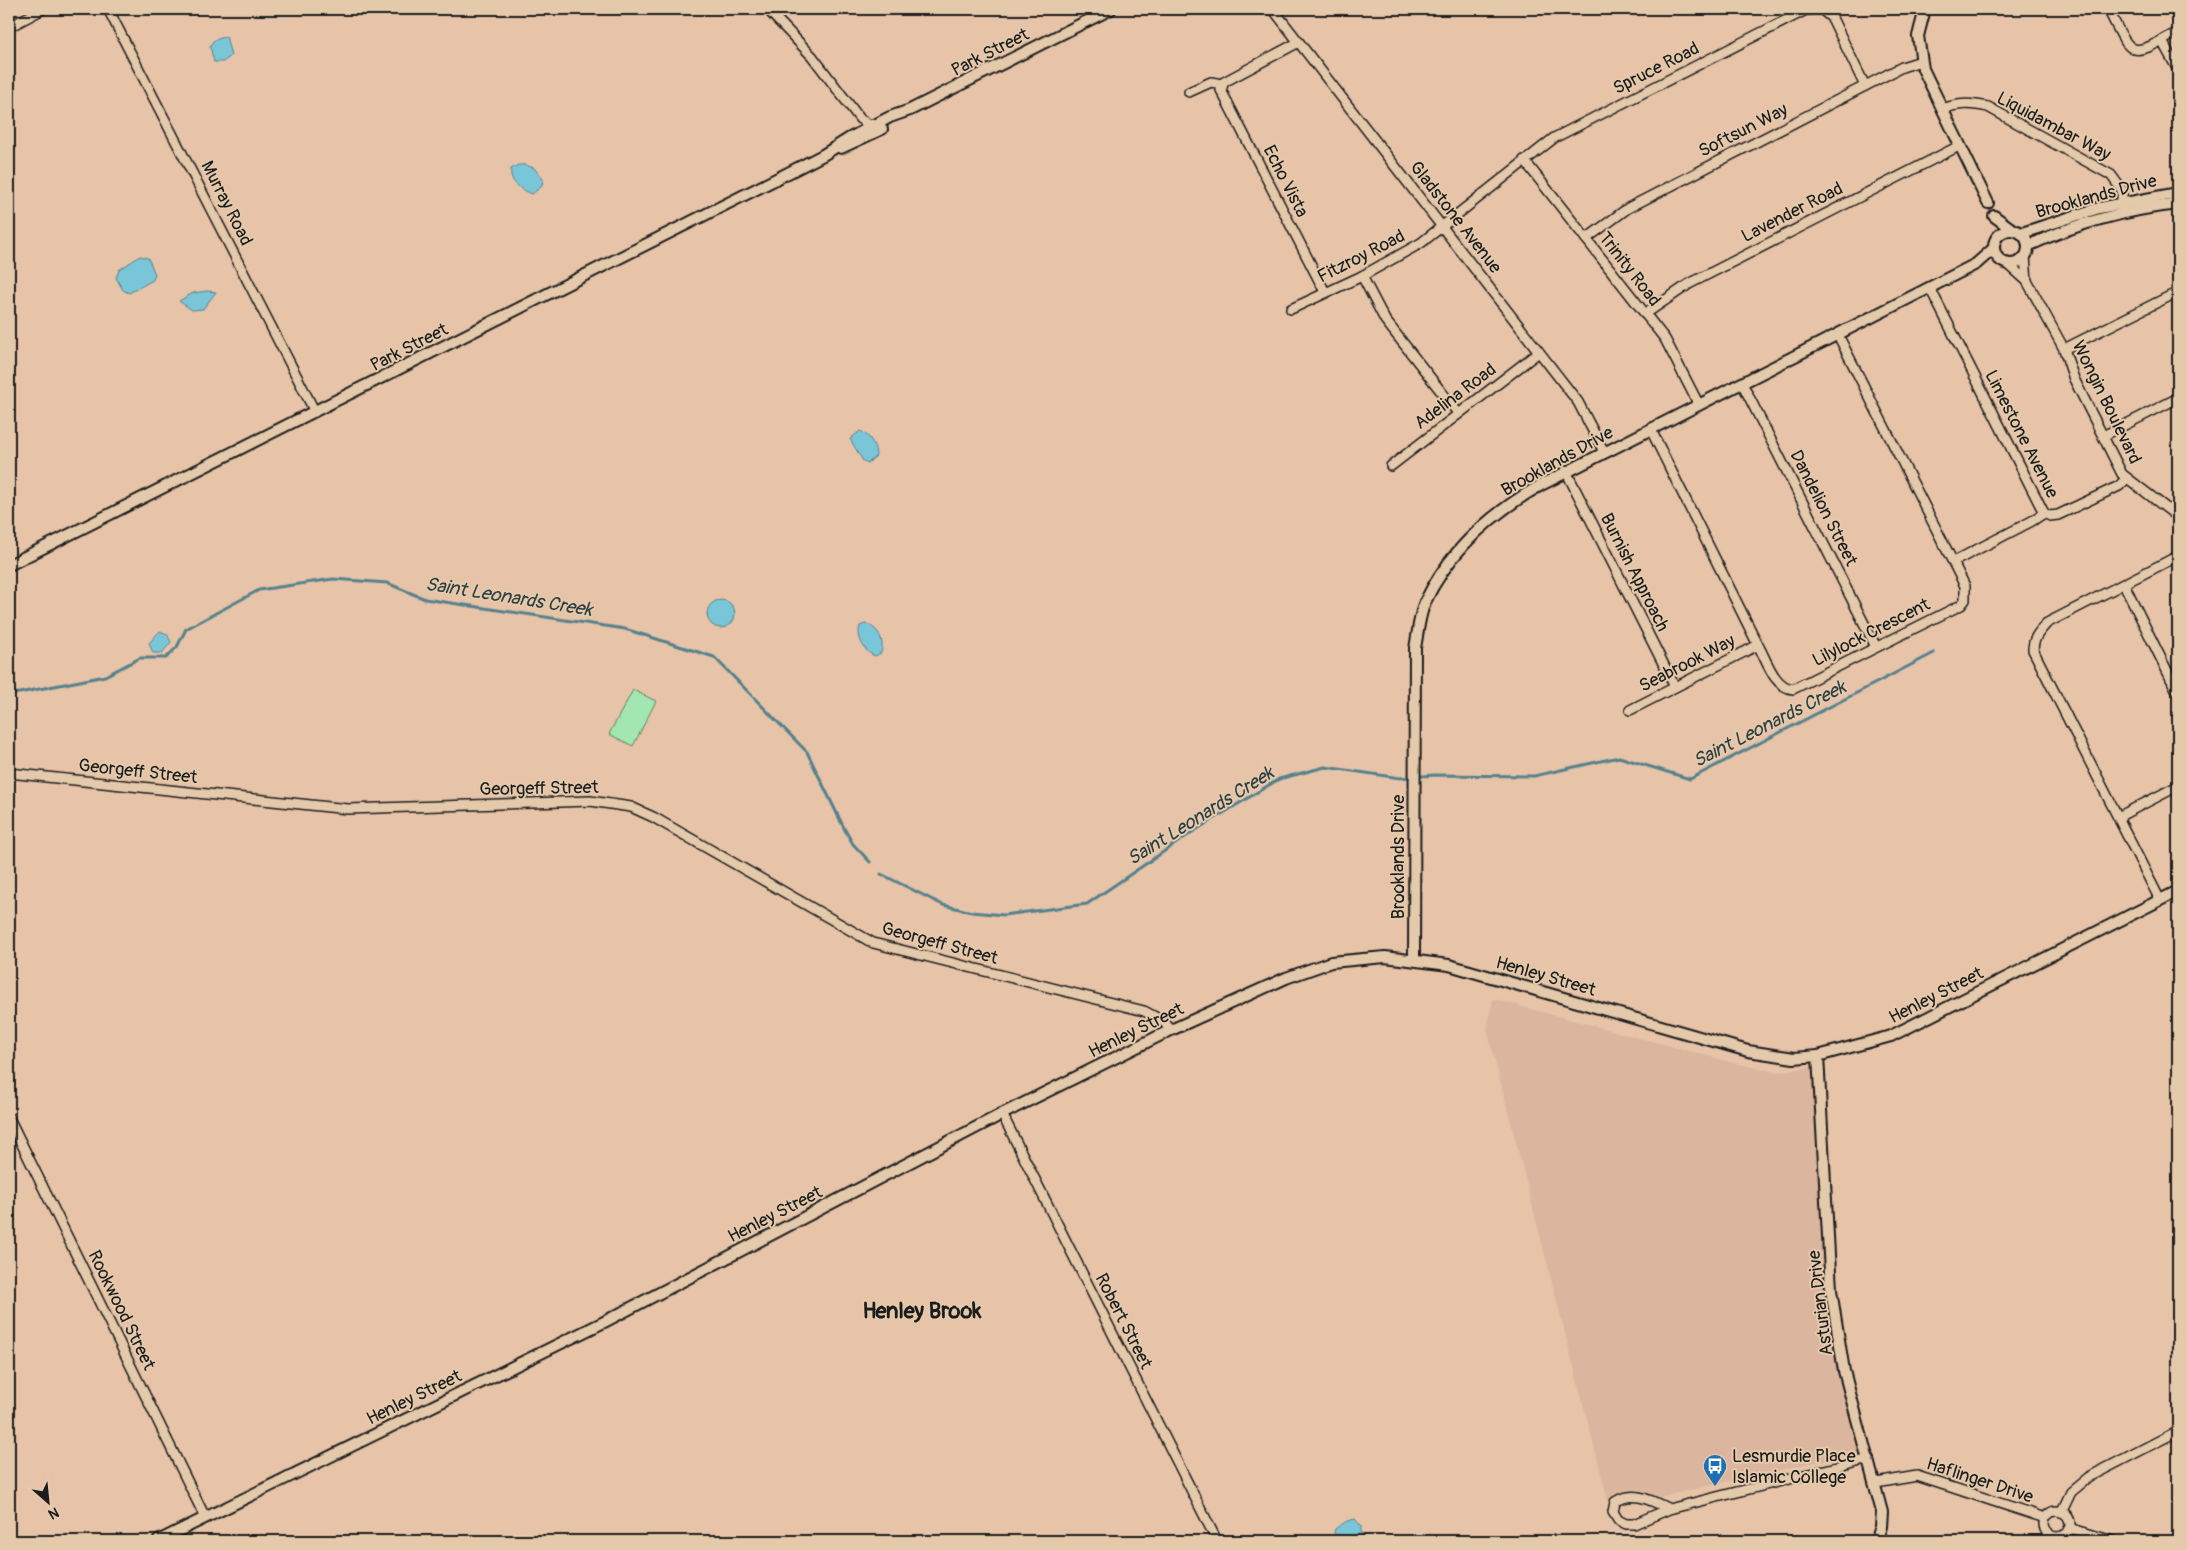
<svg xmlns="http://www.w3.org/2000/svg" width="2187" height="1550" font-family="Pangolin,sans-serif">
<style>
.built{fill:#dbb59d}
.green{fill:#a2e6b1;stroke:#5f8166}
.water{fill:#7ac6d9;stroke:#54828d}
.lines{fill:none;stroke-linecap:round;stroke-linejoin:round}
.stream{stroke:#54828d;stroke-width:3}
.minor-casing{stroke:#1c1c1c;stroke-width:12}
.tertiary-casing{stroke:#1c1c1c;stroke-width:14}
.minor{stroke:#e4c9ab;stroke-width:9}
.tertiary{stroke:#e4c9ab;stroke-width:10}
.labels{text-anchor:middle;stroke-width:4;stroke-linejoin:round;paint-order:stroke}
.street-label{font-size:18px;fill:#1c1c1c;stroke:#e4c9ab}
.poi-label{font-size:18px;fill:#1c1c1c;stroke:#e4c9ab;text-anchor:start}
.water-label{font-size:19px;font-style:italic;fill:#2f3e42;stroke:#e4c9ab}
.district-label{font-size:22px;font-weight:bold;fill:#1c1c1c;stroke:#e4c9ab}
</style>
<rect width="100%" height="100%" fill="#e7c3a8"/>
<filter id="ink" filterUnits="userSpaceOnUse"><feTurbulence type="fractalNoise" baseFrequency=".02" numOctaves="2"/><feDisplacementMap in="SourceGraphic" scale="10" xChannelSelector="R" yChannelSelector="G"/><feConvolveMatrix kernelMatrix="1 2 1 2 8 2 1 2 1" color-interpolation-filters="sRGB"/></filter>
<g filter="url(#ink)">
<!-- built -->
<path class="built" d="M 1493,999 L 1734,1063 L 1775,1072 L 1819,1066 L 1831,1290 L 1858,1431 L 1860,1452 L 1610,1508 L 1487,1029 Z"/>
<!-- green -->
<path class="green" d="M 633,690 L 656,701 L 633,746 L 609,734 Z"/>
<!-- water -->
<g class="water">
<path d="M 226,36 L 231,56 L 223,62 L 214,62 L 210,47 L 213,41 Z"/>
<path d="M 525,165 L 534,168 L 543,179 L 542,186 L 532,194 C 521,189 509,183 511,169 L 518,165 Z"/>
<path d="M 140,256 L 148,258 L 155,274 L 153,280 L 129,293 L 123,290 L 116,278 L 119,270 Z"/>
<path d="M 207,291 L 216,292 L 203,309 L 192,310 L 179,301 L 193,293 Z"/>
<path d="M 860,431 C 870,435 876,446 876,456 L 868,463 L 863,461 L 850,439 Z"/>
<circle cx="721" cy="614" r="14"/>
<path d="M 865,624 C 878,627 885,640 881,653 L 875,656 C 865,653 856,637 860,626 Z"/>
<path d="M 160,631 L 167,634 L 171,642 L 162,653 L 153,653 L 149,643 Z"/>
<path d="M 1355,1519 L 1361,1526 L 1361,1532 L 1368,1541 L 1340,1541 L 1334,1533 L 1335,1529 L 1347,1521 Z"/>
</g>
<g class="lines">
<!-- stream -->
<g class="stream">
<path d="M 9,695 L 105,676 L 140,658 L 166,658 L 177,647 L 186,629 L 259,590 L 333,579 L 387,583 L 425,599 L 625,629 L 714,657 L 807,752 L 845,830 L 853,844 L 870,862"/>
<path d="M 881,874 L 943,905 L 972,912 L 1004,915 L 1087,904 L 1194,831 L 1279,779 L 1325,767 L 1400,778 L 1434,775 L 1534,776 L 1619,757 L 1690,779 L 1934,653"/>
</g>
<!-- minor casing -->
<g class="minor-casing">
<g id="minor">
<path d="M 108,9 L 315,412"/>
<path d="M 767,9 L 812,56 L 860,119 L 868,124 L 875,125"/>
<path d="M 1273,9 L 1578,402 L 1604,452"/>
<path d="M 2108,9 C 2133,59 2129,58 2178,32"/>
<path d="M 9,27 L 43,9"/>
<path d="M 2162,41 L 2178,70"/>
<path d="M 1299,42 L 1224,82 L 1221,90 L 1325,292"/>
<path d="M 1189,92 L 1211,82 L 1222,84"/>
<path d="M 1942,109 C 1959,103 1971,103 1988,107 L 2111,175 L 2122,190 L 2122,210"/>
<path d="M 1524,160 L 1665,339 L 1699,405"/>
<path d="M 1586,239 L 1628,208 L 1902,67 L 1921,61"/>
<path d="M 2025,257 L 2027,281"/>
<path d="M 2009,265 L 2027,281 L 2064,349 L 2074,379 L 2122,474 L 2178,517"/>
<path d="M 1362,276 L 1385,320 L 1458,413"/>
<path d="M 1930,288 L 2044,513 L 2050,516 L 2058,515 L 2119,486 L 2126,479"/>
<path d="M 1291,309 L 1362,276 L 1421,243 L 1554,138 L 1806,10 L 1821,9 L 1832,18 L 1865,86"/>
<path d="M 1645,314 L 1689,284 L 1959,146"/>
<path d="M 2064,349 L 2178,292"/>
<path d="M 1742,383 L 1876,647"/>
<path d="M 1651,430 L 1758,645 C 1767,661 1774,687 1793,689 L 1961,605 L 1965,600 L 1965,586 L 1838,335"/>
<path d="M 2103,436 L 2178,398"/>
<path d="M 1391,466 L 1539,352"/>
<path d="M 1566,471 L 1675,687"/>
<path d="M 1953,562 L 2032,521 L 2044,513"/>
<path d="M 2124,584 L 2178,693"/>
<path d="M 1630,710 L 1758,645"/>
<path d="M 9,773 L 348,809 L 590,801 L 631,807 L 653,817 L 873,943 L 1144,1011 L 1163,1021 L 1171,1030"/>
<path d="M 2118,817 L 2178,786"/>
<path d="M 2160,900 L 2033,650 C 2033,638 2039,632 2047,623 L 2178,556"/>
<path d="M 1002,1114 L 1217,1541"/>
<path d="M 9,1118 L 205,1517"/>
<path d="M 1876,1483 L 1917,1476 L 2045,1518"/>
<path d="M 1669,1509 C 1651,1500 1633,1490 1615,1502 L 1613,1512 L 1618,1520 L 1626,1524 L 1634,1524 L 1669,1509 L 1869,1459"/>
<circle cx="2057" cy="1524" r="13"/>
<path d="M 2062,1511 L 2071,1492 L 2089,1477 L 2178,1431"/>
<path d="M 2069,1528 L 2113,1541"/>
</g>
</g>
<!-- tertiary casing -->
<g class="tertiary-casing">
<g id="tertiary">
<path d="M 1925,9 L 1918,36 L 1923,69 L 1988,203"/>
<path d="M 841,148 L 882,129"/>
<path d="M 1994,216 L 2013,230"/>
<circle cx="2011" cy="247" r="17"/>
<path d="M 2022,233 L 2099,208 L 2178,193"/>
<path d="M 2028,246 C 2077,223 2125,210 2178,204"/>
<path d="M 9,565 L 788,173 L 823,155 L 850,138 L 890,117 L 910,110 L 1111,9"/>
<path d="M 1414,960 L 1415,648 C 1418,633 1419,616 1425,602 C 1450,549 1493,512 1543,484 L 1976,264 L 1993,249"/>
<path d="M 1818,1056 L 1831,1290 L 1844,1371 L 1882,1512 L 1881,1527 L 1876,1541"/>
<path d="M 158,1541 L 604,1322 L 1002,1114 L 1171,1030 L 1286,978 L 1331,962 L 1385,957 L 1449,965 L 1748,1051 L 1794,1058 L 1818,1056 L 1891,1036 L 2178,891"/>
</g>
</g>
<!-- minor -->
<use href="#minor" class="minor"/>
<!-- tertiary -->
<use href="#tertiary" class="tertiary"/>
</g>
</g>
<!-- icons -->
<defs>
<g id="bus-pin" transform="scale(1.25)"><path d="M0 17L-7.5 6A9.5 9.5 0 1 1 7.5 6Z" fill="#1f6fb2" stroke="#e4c9ab"/><path d="M-5-6H5V4H4V6H2V4H-2V6H-4V4H-5ZM-3.5-4V0h7V-4ZM-3.5 1.2v1.5H-2V1.2ZM2 1.2v1.5H3.5V1.2Z" fill="#fff"/></g>
</defs>
<g fill-rule="evenodd">
<use href="#bus-pin" x="1715" y="1466"/>
</g>
<g class="labels">
<!-- street labels -->
<g class="street-label">
<text transform="translate(990 52) rotate(-27)" y="6">Park Street</text>
<text transform="translate(1656 68) rotate(-27)" y="6">Spruce Road</text>
<text transform="translate(2054 126) rotate(28)" y="6">Liquidambar Way</text>
<text transform="translate(1743 130) rotate(-27)" y="6">Softsun Way</text>
<text transform="translate(1286 181) rotate(63)" y="6">Echo Vista</text>
<text transform="translate(2096 196) rotate(-15)" y="6">Brooklands Drive</text>
<text transform="translate(227 203) rotate(63)" y="6">Murray Road</text>
<text transform="translate(1792 212) rotate(-27)" y="6">Lavender Road</text>
<text transform="translate(1456 217) rotate(52)" y="6">Gladstone Avenue</text>
<text transform="translate(1361 256) rotate(-27)" y="6">Fitzroy Road</text>
<text transform="translate(1630 269) rotate(52)" y="6">Trinity Road</text>
<text transform="translate(409 347) rotate(-27)" y="6">Park Street</text>
<text transform="translate(1455 396) rotate(-37)" y="6">Adelina Road</text>
<text transform="translate(2107 402) rotate(64)" y="6">Wongin Boulevard</text>
<text transform="translate(2022 434) rotate(63)" y="6">Limestone Avenue</text>
<text transform="translate(1557 461) rotate(-29)" y="6">Brooklands Drive</text>
<text transform="translate(1824 508) rotate(63)" y="6">Dandelion Street</text>
<text transform="translate(1635 572) rotate(63)" y="6">Burnish Approach</text>
<text transform="translate(1871 632) rotate(-27)" y="6">Lilylock Crescent</text>
<text transform="translate(1687 663) rotate(-27)" y="6">Seabrook Way</text>
<text transform="translate(138 771) rotate(6)" y="6">Georgeff Street</text>
<text transform="translate(539 788) rotate(-1)" y="6">Georgeff Street</text>
<text transform="translate(1398 857) rotate(-90)" y="6">Brooklands Drive</text>
<text transform="translate(940 943) rotate(15)" y="6">Georgeff Street</text>
<text transform="translate(1546 976) rotate(16)" y="6">Henley Street</text>
<text transform="translate(1936 995) rotate(-27)" y="6">Henley Street</text>
<text transform="translate(1136 1030) rotate(-26)" y="6">Henley Street</text>
<text transform="translate(775 1214) rotate(-27)" y="6">Henley Street</text>
<text transform="translate(1820 1303) rotate(-97)" y="6">Asturian Drive</text>
<text transform="translate(122 1310) rotate(64)" y="6">Rookwood Street</text>
<text transform="translate(1124 1321) rotate(63)" y="6">Robert Street</text>
<text transform="translate(414 1397) rotate(-26)" y="6">Henley Street</text>
<text transform="translate(1980 1480) rotate(18)" y="6">Haflinger Drive</text>
</g>
<!-- poi labels -->
<g class="poi-label">
<text x="1732" y="1462">Lesmurdie Place<tspan x="1732" dy="21">Islamic College</tspan></text>
</g>
<!-- water labels -->
<g class="water-label">
<text transform="translate(509 596) rotate(9)" y="7">Saint Leonards Creek</text>
<text transform="translate(1769 723) rotate(-27)" y="7">Saint Leonards Creek</text>
<text transform="translate(1200 815) rotate(-32)" y="7">Saint Leonards Creek</text>
</g>
<!-- district labels -->
<g class="district-label">
<text x="922" y="1318">Henley Brook</text>
</g>
</g>
<!-- margin -->
<rect width="2187" height="1550" fill="none" stroke="#e4c9ab" stroke-width="30"/>
<rect x="15" y="15" width="2157" height="1520" fill="none" stroke="#1c1c1c" stroke-width="2" filter="url(#ink)"/>
<!-- north arrow -->
<g transform="translate(48 1502) rotate(153)" stroke="#e4c9ab" stroke-width="4" paint-order="stroke">
<path d="M0-4L9 19L0 12L-9 19Z" fill="#1c1c1c"/>
<text y="-8" font-size="14" font-weight="bold" text-anchor="middle" fill="#1c1c1c">N</text>
</g>
</svg>
